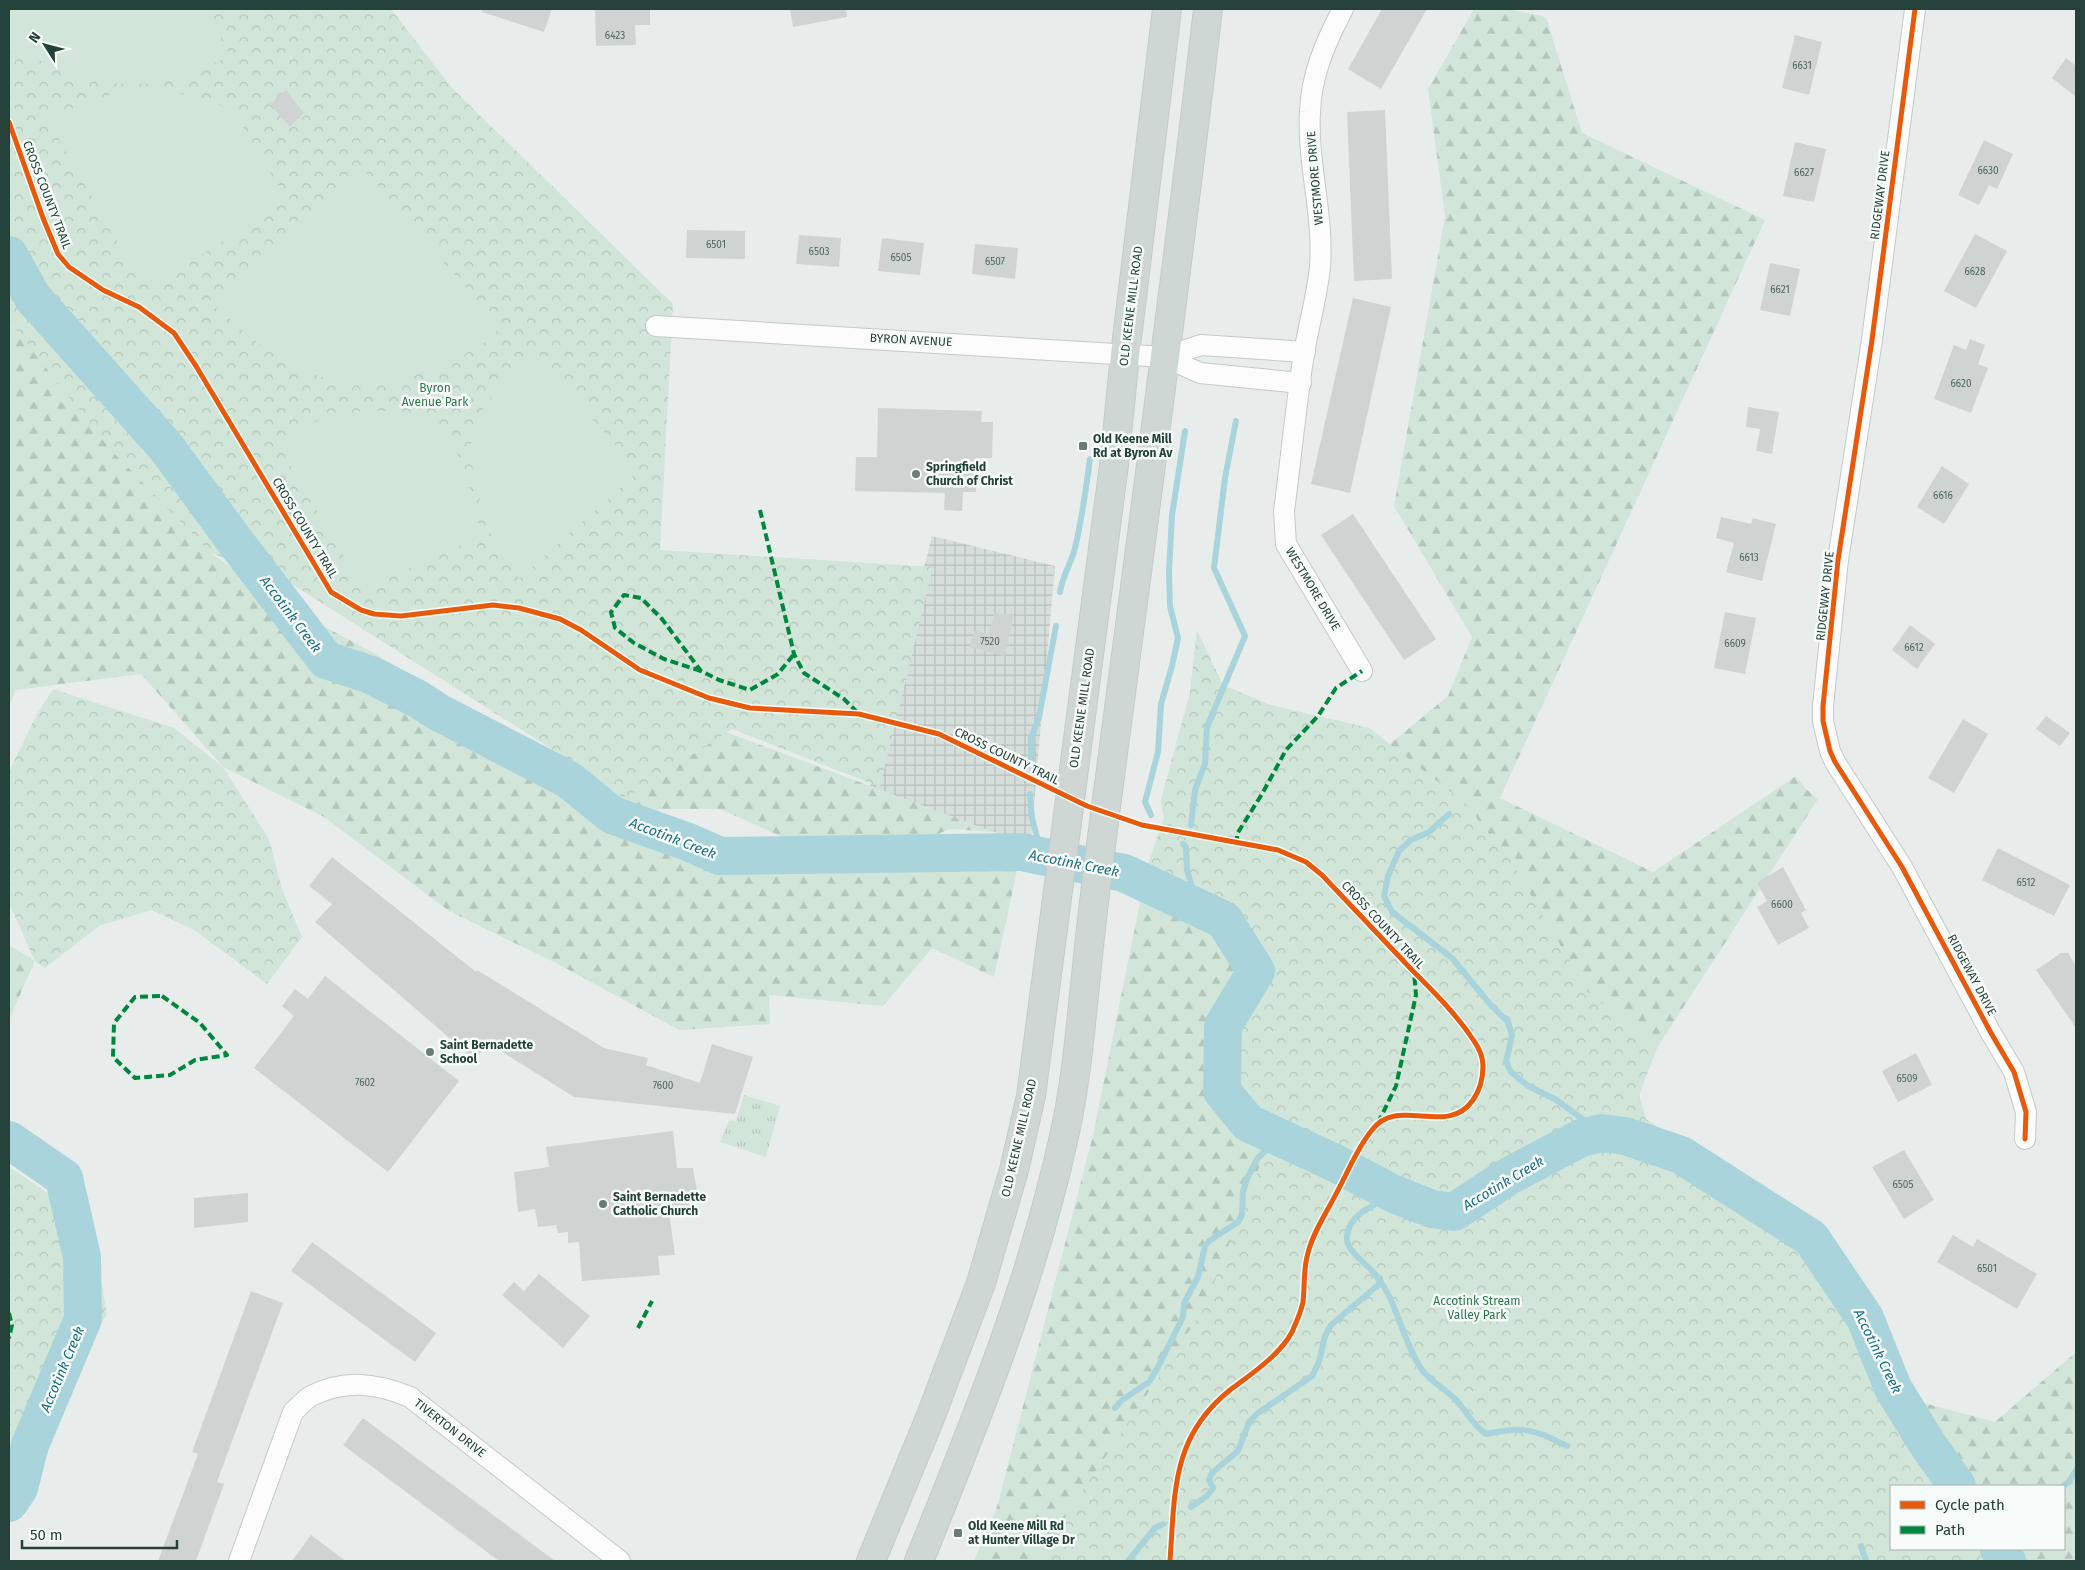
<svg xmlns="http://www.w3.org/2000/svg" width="2085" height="1570" font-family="'Fira Sans',sans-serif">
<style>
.industrial{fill:url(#industrial-grid)}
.grass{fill:url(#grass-tufts)}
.forest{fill:url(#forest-firs);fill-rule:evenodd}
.park{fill:url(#park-crowns)}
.pitch{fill:#d1e6d8}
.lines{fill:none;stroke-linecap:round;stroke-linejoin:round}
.stream{stroke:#a9d4db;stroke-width:6}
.river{stroke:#a9d4db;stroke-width:38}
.building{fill:#cfd4d2}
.minor-casing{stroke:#c5cac8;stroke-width:22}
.primary-casing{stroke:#c3ccc9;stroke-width:30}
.minor{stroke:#fcfcfc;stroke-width:20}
.primary{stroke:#cfd7d5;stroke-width:28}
.quiet{stroke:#00873e;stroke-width:4;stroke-dasharray:8 4;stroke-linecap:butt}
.cycleway-casing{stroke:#f7fbf9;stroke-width:8}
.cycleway{stroke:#e8590c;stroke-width:5}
.poi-dot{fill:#697e78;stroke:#f7fbf9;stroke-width:2}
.labels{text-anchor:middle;stroke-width:5;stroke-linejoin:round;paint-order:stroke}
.number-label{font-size:10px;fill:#506761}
.street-label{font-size:12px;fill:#24423a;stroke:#f7fbf9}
.park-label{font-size:12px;fill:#2d7a4b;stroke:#f7fbf9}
.poi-label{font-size:12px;font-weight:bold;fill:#24423a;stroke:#f7fbf9;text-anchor:start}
.water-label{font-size:14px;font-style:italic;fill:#1c6f80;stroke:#f7fbf9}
</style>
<defs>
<pattern id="industrial-grid" width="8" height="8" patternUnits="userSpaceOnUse" patternTransform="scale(1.25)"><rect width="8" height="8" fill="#d6dedb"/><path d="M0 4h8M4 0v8" fill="none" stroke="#b8c0bd"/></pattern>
<pattern id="grass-tufts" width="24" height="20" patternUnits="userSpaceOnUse" patternTransform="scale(1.25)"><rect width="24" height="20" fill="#d1e6d8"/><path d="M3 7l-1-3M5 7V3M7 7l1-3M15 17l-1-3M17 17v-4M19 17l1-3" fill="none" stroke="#b3c6ba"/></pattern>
<pattern id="forest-firs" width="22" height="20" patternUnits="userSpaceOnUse" patternTransform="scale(1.25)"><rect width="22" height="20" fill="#d1e6d8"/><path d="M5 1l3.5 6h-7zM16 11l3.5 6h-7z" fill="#b3c6ba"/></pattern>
<pattern id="park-crowns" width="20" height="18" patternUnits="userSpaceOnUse" patternTransform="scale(1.25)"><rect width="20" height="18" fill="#d1e6d8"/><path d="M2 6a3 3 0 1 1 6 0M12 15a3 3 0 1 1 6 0" fill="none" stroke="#b3c6ba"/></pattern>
</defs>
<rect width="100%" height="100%" fill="#e8edeb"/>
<!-- industrial -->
<path class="industrial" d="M 932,536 L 1055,566 L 1031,838 L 993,832 L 870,786 Z"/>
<!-- grass -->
<path class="grass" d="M 744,1095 L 780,1106 L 766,1157 L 720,1142 L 729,1120 L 736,1121 Z"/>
<!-- forest -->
<g class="forest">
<path d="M 1474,9 L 1509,9 L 1546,17 L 1582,133 L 1765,220 L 1500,798 L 1653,872 L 1796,776 L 1806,789 L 1818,799 L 1657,1048 L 1639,1095 L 1646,1119 L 1743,1185 L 1830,1239 L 1920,1402 L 1995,1422 L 2076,1352 L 2076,1561 L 974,1561 L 997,1507 L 1093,1135 L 1147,868 L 1164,818 L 1161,800 L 1190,693 L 1197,631 L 1223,685 L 1270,705 L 1369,728 L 1390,744 L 1448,696 L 1472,637 L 1394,506 L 1445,216 L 1428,89 ZM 1891,1486 L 2064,1486 L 2064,1549 L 1891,1549 Z"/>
<path d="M 9,218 L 211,553 L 286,606 L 370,651 L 545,754 L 628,787 L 718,729 L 993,832 L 950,829 L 902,849 L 1021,852 L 994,977 L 932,948 L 883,1006 L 769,995 L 770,1024 L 679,1030 L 556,963 L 449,911 L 324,817 L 223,767 L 141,674 L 16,690 L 9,706 ZM 657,809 L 720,809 L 836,861 L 720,856 Z"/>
<path d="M 9,945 L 35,961 L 9,1020 Z"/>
</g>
<!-- park -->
<g class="park">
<path d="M 9,9 L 391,9 L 453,89 L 673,304 L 660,550 L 933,567 L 880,787 L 732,729 L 627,797 L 284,579 L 211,553 L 111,450 L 9,321 Z"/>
<path d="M 1197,631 L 1223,685 L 1270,705 L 1369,728 L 1464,802 L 1510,860 L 1588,992 L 1657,1048 L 1639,1095 L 1646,1119 L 1743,1185 L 1830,1239 L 1920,1402 L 1977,1486 L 1891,1486 L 1891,1549 L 2020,1549 L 2029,1561 L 1036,1561 L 1203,1310 L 1277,1122 L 1229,1085 L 1235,946 L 1147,868 L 1164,818 L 1161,800 L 1190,693 Z"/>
<path d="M 53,689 L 174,728 L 223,767 L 269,839 L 282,889 L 302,937 L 267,984 L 194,930 L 151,910 L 99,926 L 45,968 L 35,961 L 9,903 L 9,772 L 37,714 Z"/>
<path d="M 9,1167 L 91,1222 L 107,1315 L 9,1452 Z"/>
</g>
<!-- pitch -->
<g class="pitch">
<path d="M 9,9 L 206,9 L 230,56 C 212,64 192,76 174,80 C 141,87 100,85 68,74 C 47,66 27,53 9,40 Z"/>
<path d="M 150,90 C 180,94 218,96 238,119 L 286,198 L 239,231 L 153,286 L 140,281 L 47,119 L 93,100 L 120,92 Z"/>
<path d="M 364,170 L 500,327 L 486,342 L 435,370 L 381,383 L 320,377 L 259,344 L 214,306 Z"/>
<path d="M 533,352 L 639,471 L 519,579 L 505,560 L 488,529 L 473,475 L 471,444 L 481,412 L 510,373 Z"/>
<path d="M 369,410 L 407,412 L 447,434 L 464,466 L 482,536 L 363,589 L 280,448 L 322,417 Z"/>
</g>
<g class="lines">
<!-- stream -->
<g class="stream">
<path d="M 1060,592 C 1063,574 1071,564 1075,548 C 1082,519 1086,489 1090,459"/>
<path d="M 1031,764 L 1031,738 L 1039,717 L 1056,626"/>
<path d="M 1030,794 L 1032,818 L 1042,856"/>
<path d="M 1449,814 L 1429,832 L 1411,840 L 1399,851 L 1388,876 L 1384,896 L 1392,912 L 1452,958 L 1489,1003 L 1508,1022 L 1512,1035 L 1506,1062 L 1511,1072 L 1528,1086 L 1555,1099 L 1602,1133"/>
<path d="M 1151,815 L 1145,802 L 1158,752 L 1161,704 L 1172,666 L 1178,638 L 1170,606 L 1169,572 L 1172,515 L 1185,431"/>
<path d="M 1191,825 L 1195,790 L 1205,764 L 1207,727 L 1245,636 L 1214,568 L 1225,478 L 1236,421"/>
<path d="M 1183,844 L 1186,847 L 1187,870 L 1198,908"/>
<path d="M 1394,1194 C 1376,1206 1351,1211 1347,1235 C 1345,1248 1359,1258 1367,1266 C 1398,1294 1399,1336 1422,1370 C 1431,1382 1446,1389 1456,1400 C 1468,1413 1472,1424 1486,1434 C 1523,1426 1534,1429 1567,1446"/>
<path d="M 1115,1408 L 1122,1400 L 1149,1382 L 1157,1369 L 1183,1317 L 1184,1303 L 1198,1277 L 1205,1246 L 1209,1241 L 1238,1222 L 1242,1215 L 1243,1192 L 1247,1179 L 1257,1159 L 1279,1138"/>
<path d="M 2063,1486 L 2069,1482 L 2076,1470"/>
<path d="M 1191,1507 L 1207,1496 L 1213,1488 L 1209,1480 L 1212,1473 L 1238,1451 L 1249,1422 L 1258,1413 L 1312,1376 L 1319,1362 L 1325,1336 L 1331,1325 L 1378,1285 L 1380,1278"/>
<path d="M 1861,1546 L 1866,1561"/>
<path d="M 2005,1559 L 2010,1549"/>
<path d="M 1128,1561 L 1155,1528 L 1163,1524"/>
</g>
<!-- river -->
<g class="river">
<path d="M 9,255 L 33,298 L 166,447 L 234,540 L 326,660 L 371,675 L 418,699 L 438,712 L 569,780 L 612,815 L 688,842 L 720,856 L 1021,852 L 1124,873 L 1224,920 L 1256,971 L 1223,1026 L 1222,1091 L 1248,1123 L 1333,1162 L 1394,1194 L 1432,1209 L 1454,1212 L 1509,1176 L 1581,1138 L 1602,1133 L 1625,1136 L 1681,1155 L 1811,1238 L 1865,1318 L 1893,1388 L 1928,1445 L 1957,1486"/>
<path d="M 9,1140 L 64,1178 L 82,1257 L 83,1319 L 30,1445 L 19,1488 L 9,1503"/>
<path d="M 1999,1549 L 2007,1561"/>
</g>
</g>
<!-- building -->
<g class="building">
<path d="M 482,9 L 552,9 L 544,32 L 482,12 Z"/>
<path d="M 595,9 L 650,9 L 650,25 L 635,25 L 636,45 L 596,46 Z"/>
<path d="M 790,9 L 846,9 L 847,17 L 793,27 Z"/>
<path d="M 1382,9 L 1427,9 L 1381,89 L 1348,69 Z"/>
<path d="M 1795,35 L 1822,42 L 1809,95 L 1782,88 Z"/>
<path d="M 2066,58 L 2076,66 L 2076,97 L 2052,78 Z"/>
<path d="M 286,90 L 304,113 L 290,127 L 270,104 Z"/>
<path d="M 1385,110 L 1392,279 L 1354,281 L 1347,112 Z"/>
<path d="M 1984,140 L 2013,154 L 1997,189 L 1989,185 L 1979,205 L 1958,195 Z"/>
<path d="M 1795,142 L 1826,149 L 1814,202 L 1783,196 Z"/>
<path d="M 687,230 L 745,231 L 745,259 L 686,258 Z"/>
<path d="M 1975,234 L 2007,251 L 1976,308 L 1944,291 Z"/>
<path d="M 799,235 L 841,238 L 839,267 L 796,264 Z"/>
<path d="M 882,238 L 924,243 L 920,275 L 878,271 Z"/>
<path d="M 975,244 L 1018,248 L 1015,279 L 972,274 Z"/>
<path d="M 1770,263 L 1800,269 L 1790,316 L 1760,310 Z"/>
<path d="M 1353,298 L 1391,307 L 1350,493 L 1311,484 Z"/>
<path d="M 1970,339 L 1985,345 L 1978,364 L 1988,368 L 1971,413 L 1934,399 L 1954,345 L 1966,350 Z"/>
<path d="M 1748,407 L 1779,412 L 1772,454 L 1756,451 L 1760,429 L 1746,427 Z"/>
<path d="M 878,408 L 982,411 L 981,422 L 993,422 L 992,458 L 977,458 L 976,492 L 963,492 L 962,511 L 944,510 L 945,493 L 855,491 L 856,457 L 877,457 Z"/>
<path d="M 1942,466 L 1969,484 L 1944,524 L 1917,507 Z"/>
<path d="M 1353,514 L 1436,639 L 1404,660 L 1321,535 Z"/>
<path d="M 1721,517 L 1751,524 L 1753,518 L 1776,524 L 1762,581 L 1726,572 L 1734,543 L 1716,538 Z"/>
<path d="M 1725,612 L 1756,618 L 1745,674 L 1714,668 Z"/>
<path d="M 995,613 L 1014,615 L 1005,656 L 969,647 L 975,630 L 988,634 Z"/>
<path d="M 1910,625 L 1935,644 L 1917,669 L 1892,650 Z"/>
<path d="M 2046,716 L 2070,733 L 2060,746 L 2036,729 Z"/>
<path d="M 1963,719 L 1988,734 L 1954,793 L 1928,778 Z"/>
<path d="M 1998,848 L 2070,885 L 2054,916 L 1982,880 Z"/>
<path d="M 332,857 L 476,972 L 477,970 L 604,1048 L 648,1058 L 646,1065 L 700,1083 L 712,1044 L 753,1057 L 735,1114 L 574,1097 L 488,1043 L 475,1060 L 315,922 L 332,904 L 309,886 Z"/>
<path d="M 1783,867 L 1806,910 L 1801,913 L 1809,928 L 1778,945 L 1757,907 L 1767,901 L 1757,883 Z"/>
<path d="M 2061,953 L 2068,953 L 2076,966 L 2076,1028 L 2036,970 Z"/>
<path d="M 325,976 L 459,1081 L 388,1172 L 254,1068 L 294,1016 L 282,1006 L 295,989 L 308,999 Z"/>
<path d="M 1916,1053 L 1932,1085 L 1898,1102 L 1882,1071 Z"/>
<path d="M 673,1131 L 677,1168 L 693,1168 L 698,1196 L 688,1198 L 690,1209 L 669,1212 L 675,1255 L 658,1256 L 660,1275 L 582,1281 L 579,1242 L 568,1243 L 568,1232 L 558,1233 L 556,1225 L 538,1227 L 535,1209 L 518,1212 L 514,1172 L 549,1167 L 546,1147 Z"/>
<path d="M 1904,1150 L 1934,1200 L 1904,1219 L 1872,1167 Z"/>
<path d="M 248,1193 L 248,1222 L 194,1228 L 194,1198 Z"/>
<path d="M 1953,1235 L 1973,1247 L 1977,1239 L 2037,1274 L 2017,1309 L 1937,1262 Z"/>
<path d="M 312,1242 L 436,1333 L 415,1362 L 291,1271 Z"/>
<path d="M 539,1274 L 590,1316 L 563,1348 L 502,1295 L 514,1282 L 524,1291 Z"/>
<path d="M 251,1291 L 283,1303 L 217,1482 L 224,1484 L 196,1561 L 158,1561 L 198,1454 L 192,1452 Z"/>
<path d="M 363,1418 L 555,1561 L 499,1561 L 343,1445 Z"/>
<path d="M 311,1535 L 346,1561 L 292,1561 Z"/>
</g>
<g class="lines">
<!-- minor casing -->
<g class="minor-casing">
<g id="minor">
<path d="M 1343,9 C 1326,41 1311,75 1310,112 C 1307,163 1324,215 1320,267 C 1317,296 1309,324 1304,353 C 1296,405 1291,458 1284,511 L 1286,544 L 1362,671"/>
<path d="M 1915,9 L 1872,340 L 1838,560 L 1823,706 L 1823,721 L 1830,751 L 1835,762 L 1902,867 L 1991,1033 L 2014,1072 L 2026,1112 L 2025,1139"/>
<path d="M 656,326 L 1165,357 L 1201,345 L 1305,352"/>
<path d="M 1165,357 L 1200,373 L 1301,383"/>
<path d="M 239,1561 L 293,1412 C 299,1407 304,1400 311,1396 C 345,1379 376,1383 410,1397 L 620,1561"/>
</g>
</g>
<!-- primary casing -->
<g class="primary-casing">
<g id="primary">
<path d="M 871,1561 L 930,1418 L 981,1283 L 1014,1170 L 1031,1096 L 1114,465 L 1125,355 L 1167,9"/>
<path d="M 919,1561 C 976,1421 1033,1280 1065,1132 C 1077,1077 1081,1021 1087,966 C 1093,905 1101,844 1109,784 C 1143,526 1178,267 1208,9"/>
</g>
</g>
<!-- minor -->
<use href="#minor" class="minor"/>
<!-- primary -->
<use href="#primary" class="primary"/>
<!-- quiet -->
<g class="quiet">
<path d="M 760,510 L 794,654 L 804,673 L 844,699 L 858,713"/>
<path d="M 701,671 L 664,659 L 634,643 L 615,628 L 611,612 L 624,595 L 641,598 L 662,619 L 701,671 L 719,680 L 750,690 L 778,674 L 794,654"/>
<path d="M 1237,844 L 1237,834 L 1262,794 L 1286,750 L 1318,716 L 1336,688 L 1362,671"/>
<path d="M 162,996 L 200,1023 L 227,1055 L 195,1060 L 170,1075 L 135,1078 L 113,1057 L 114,1023 L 135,997 Z"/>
<path d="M 1378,1123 L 1396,1086 L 1416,995 L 1414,972"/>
<path d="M 9,1313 L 12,1325 L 9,1338"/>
<path d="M 638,1328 L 652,1301"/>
</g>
<!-- cycleway casing -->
<g class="cycleway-casing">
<g id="cycleway">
<path d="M 1915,9 L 1872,340 L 1838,560 L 1823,706 L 1823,721 L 1830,751 L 1835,762 L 1902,867 L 1991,1033 L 2014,1072 L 2026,1112 L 2025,1139"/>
<path d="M 9,122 L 43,218 L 58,254 L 69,267 L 103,290 L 139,307 L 174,333 L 196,366 L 331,592 L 361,610 L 374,614 L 401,616 L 493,605 L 519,608 L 560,619 L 581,630 L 640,670 L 709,698 L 750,708 L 859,714 L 939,734 L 1087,806 L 1142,825 L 1278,850 L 1306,862 L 1322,875 C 1352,907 1382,938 1412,970 C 1434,992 1457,1015 1474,1041 C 1479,1048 1483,1058 1483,1066 C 1483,1078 1480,1090 1473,1100 C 1447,1138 1398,1095 1372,1130 C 1357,1148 1348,1172 1337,1192 C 1327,1212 1313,1232 1308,1253 C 1303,1269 1305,1286 1303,1302 C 1301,1312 1296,1323 1292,1332 C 1280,1355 1250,1375 1230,1390 C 1171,1437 1175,1493 1170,1561"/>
</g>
</g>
<!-- cycleway -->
<use href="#cycleway" class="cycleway"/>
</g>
<!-- markers -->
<g class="poi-dot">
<rect x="1078" y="441" width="10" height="10" rx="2.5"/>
<circle cx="916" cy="474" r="5"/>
<circle cx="430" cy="1052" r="5"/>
<circle cx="603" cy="1204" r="5"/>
<rect x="953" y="1528" width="10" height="10" rx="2.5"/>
</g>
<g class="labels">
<!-- number labels -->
<g class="number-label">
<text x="615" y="39">6423</text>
<text x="1802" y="69">6631</text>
<text x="1988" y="174">6630</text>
<text x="1804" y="176">6627</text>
<text x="716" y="248">6501</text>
<text x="819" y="255">6503</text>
<text x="901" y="261">6505</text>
<text x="995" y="265">6507</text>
<text x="1975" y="275">6628</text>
<text x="1780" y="293">6621</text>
<text x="1961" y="387">6620</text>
<text x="1943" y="499">6616</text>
<text x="1749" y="561">6613</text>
<text x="990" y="645">7520</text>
<text x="1735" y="647">6609</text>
<text x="1914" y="651">6612</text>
<text x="2026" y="886">6512</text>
<text x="1782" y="908">6600</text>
<text x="1907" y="1082">6509</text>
<text x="365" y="1086">7602</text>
<text x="663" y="1089">7600</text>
<text x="1903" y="1188">6505</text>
<text x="1987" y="1272">6501</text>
</g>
<!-- street labels -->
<g class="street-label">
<text transform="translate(1315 178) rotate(-95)" y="4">WESTMORE DRIVE</text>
<text transform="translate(47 195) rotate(69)" y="4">CROSS COUNTY TRAIL</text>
<text transform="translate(1880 195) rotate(-83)" y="4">RIDGEWAY DRIVE</text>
<text transform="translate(1131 306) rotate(-83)" y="4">OLD KEENE MILL ROAD</text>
<text transform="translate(911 340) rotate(3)" y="4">BYRON AVENUE</text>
<text transform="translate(305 528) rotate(59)" y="4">CROSS COUNTY TRAIL</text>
<text transform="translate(1313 589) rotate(59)" y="4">WESTMORE DRIVE</text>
<text transform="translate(1825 596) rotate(-84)" y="4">RIDGEWAY DRIVE</text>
<text transform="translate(1082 708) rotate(-82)" y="4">OLD KEENE MILL ROAD</text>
<text transform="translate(1007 756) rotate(26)" y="4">CROSS COUNTY TRAIL</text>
<text transform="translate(1383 925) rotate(47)" y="4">CROSS COUNTY TRAIL</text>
<text transform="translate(1972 975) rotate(62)" y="4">RIDGEWAY DRIVE</text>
<text transform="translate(1019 1138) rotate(-77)" y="4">OLD KEENE MILL ROAD</text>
<text transform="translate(450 1428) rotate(38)" y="4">TIVERTON DRIVE</text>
</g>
<!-- park labels -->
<g class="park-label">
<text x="435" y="392">Byron<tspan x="435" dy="14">Avenue Park</tspan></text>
<text x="1477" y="1305">Accotink Stream<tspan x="1477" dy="14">Valley Park</tspan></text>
</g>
<!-- poi labels -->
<g class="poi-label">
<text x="1093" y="443">Old Keene Mill<tspan x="1093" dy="14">Rd at Byron Av</tspan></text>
<text x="926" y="471">Springfield<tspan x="926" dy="14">Church of Christ</tspan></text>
<text x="440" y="1049">Saint Bernadette<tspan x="440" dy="14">School</tspan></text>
<text x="613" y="1201">Saint Bernadette<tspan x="613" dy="14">Catholic Church</tspan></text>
<text x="968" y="1530">Old Keene Mill Rd<tspan x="968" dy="14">at Hunter Village Dr</tspan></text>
</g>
<!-- water labels -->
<g class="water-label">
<text transform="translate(291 614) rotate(53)" y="5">Accotink Creek</text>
<text transform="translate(673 838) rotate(21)" y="5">Accotink Creek</text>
<text transform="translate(1074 863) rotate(11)" y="5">Accotink Creek</text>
<text transform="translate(1503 1183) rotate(-31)" y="5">Accotink Creek</text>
<text transform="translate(1878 1351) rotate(64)" y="5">Accotink Creek</text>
<text transform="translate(62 1369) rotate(-67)" y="5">Accotink Creek</text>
</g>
</g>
<!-- border -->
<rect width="2085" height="1570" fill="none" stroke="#24423a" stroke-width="20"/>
<!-- legend -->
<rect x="1890" y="1485" width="175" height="65" fill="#f7fbf9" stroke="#a3b1ad"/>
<rect x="1900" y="1501" width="25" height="8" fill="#e8590c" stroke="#a3b1ad"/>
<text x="1935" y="1510" font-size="15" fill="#24423a">Cycle path</text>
<rect x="1900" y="1526" width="25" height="8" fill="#00873e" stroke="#a3b1ad"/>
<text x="1935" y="1535" font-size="15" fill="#24423a">Path</text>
<!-- north arrow -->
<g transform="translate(45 45) rotate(306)" stroke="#f7fbf9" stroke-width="4" paint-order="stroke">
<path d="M0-4L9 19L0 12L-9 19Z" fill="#24423a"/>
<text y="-8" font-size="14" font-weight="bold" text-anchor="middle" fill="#24423a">N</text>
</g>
<!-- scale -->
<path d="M22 1540v8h155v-8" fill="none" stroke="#24423a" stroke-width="2.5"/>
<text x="30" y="1540" font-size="15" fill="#24423a" stroke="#f7fbf9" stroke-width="4" paint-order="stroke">50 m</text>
</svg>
